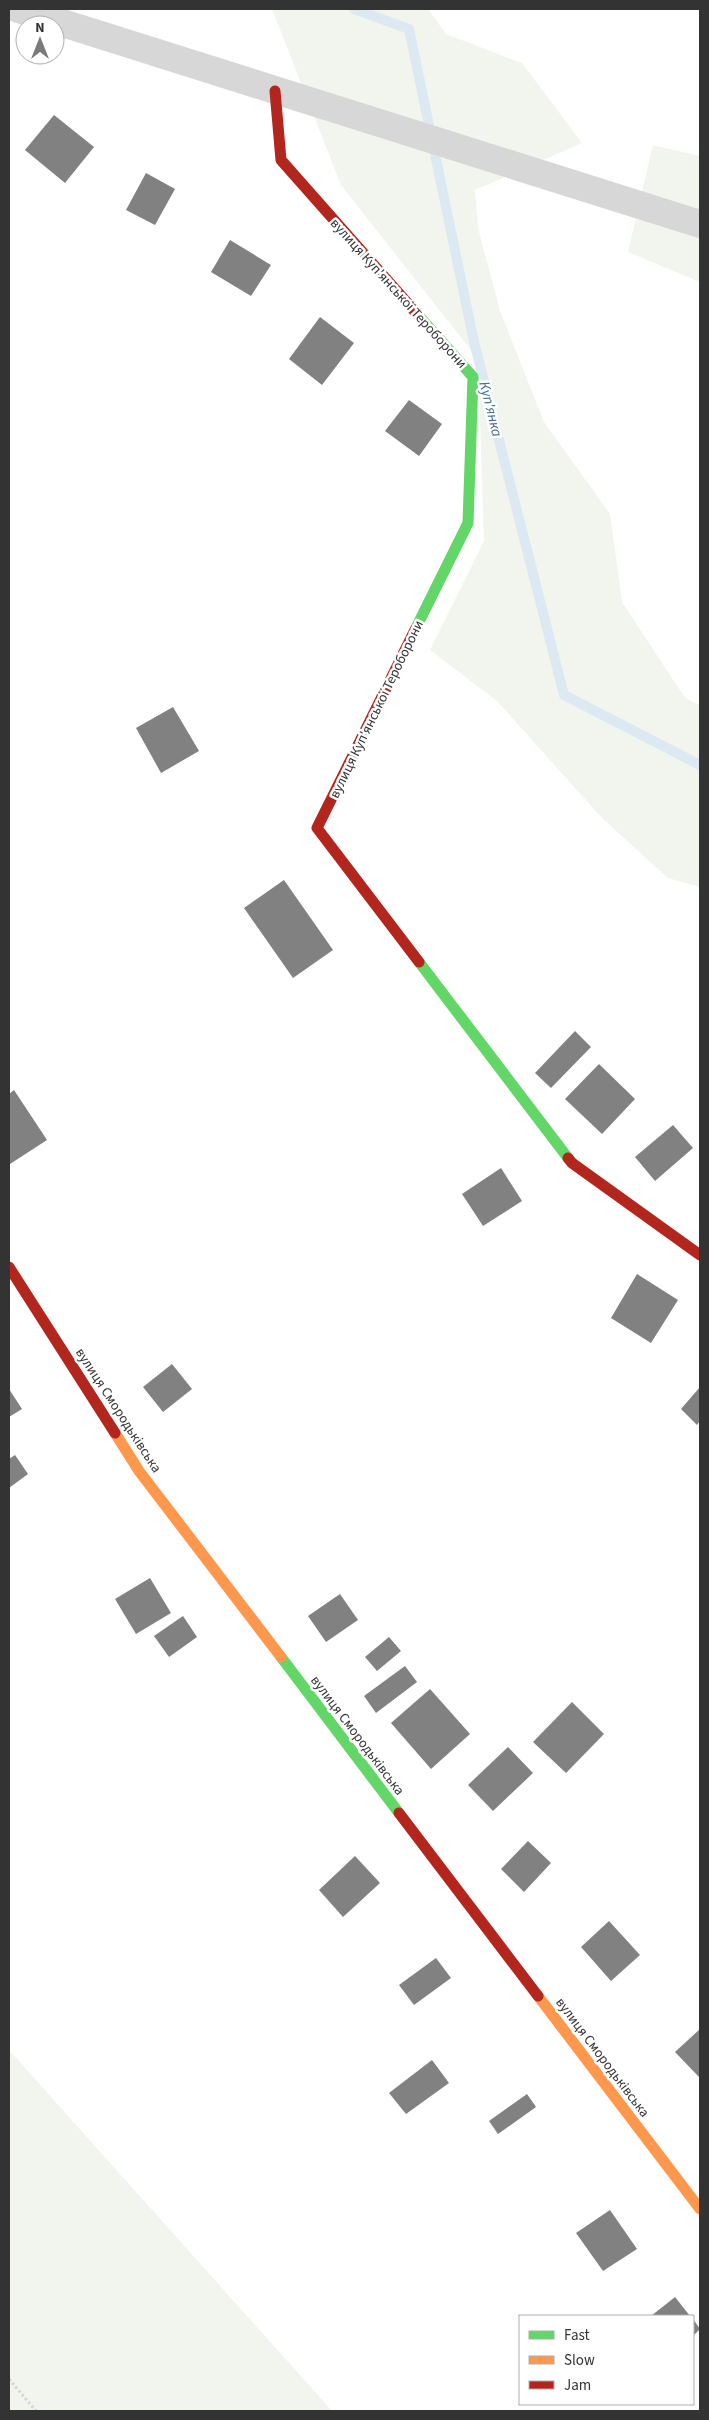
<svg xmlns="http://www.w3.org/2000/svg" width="709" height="2420" font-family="'Source Sans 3',sans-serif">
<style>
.green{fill:#f1f5ed}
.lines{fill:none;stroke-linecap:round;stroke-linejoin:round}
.stream{stroke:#dde9f2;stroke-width:10}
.building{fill:#818181}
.path{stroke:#d6d6d6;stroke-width:3;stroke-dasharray:2.5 2.5;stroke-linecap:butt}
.street{stroke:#d7d7d7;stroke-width:28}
.fast{stroke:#63d668;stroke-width:11}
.slow{stroke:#ff974d;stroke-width:11}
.jam{stroke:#b3261e;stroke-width:11}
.labels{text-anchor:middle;stroke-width:5;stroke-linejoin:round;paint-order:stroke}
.street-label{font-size:14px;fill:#333;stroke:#fff}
.water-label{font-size:15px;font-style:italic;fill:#416f95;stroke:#fff}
</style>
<rect width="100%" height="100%" fill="#fff"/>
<!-- green -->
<g class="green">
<path d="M 272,9 L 428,9 L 446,34 L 522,63 L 582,143 L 475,190 L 478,228 L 500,311 L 544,422 L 610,514 L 622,602 L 685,698 L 700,705 L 700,887 L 668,878 L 602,818 L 497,701 L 430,650 L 484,541 L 478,359 L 341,185 Z"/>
<path d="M 653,145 L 700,156 L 700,282 L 628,252 Z"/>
<path d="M 9,2050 L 332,2411 L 9,2411 Z"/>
</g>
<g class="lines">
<!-- stream -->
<path class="stream" d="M 354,9 L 409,29 L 474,342 L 564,695 L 700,765"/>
</g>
<!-- building -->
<g class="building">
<path d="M 54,115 L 94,147 L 65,183 L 25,150 Z"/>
<path d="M 146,173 L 175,189 L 155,225 L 126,210 Z"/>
<path d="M 230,240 L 271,265 L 251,296 L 211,272 Z"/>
<path d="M 320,317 L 354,343 L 322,385 L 289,359 Z"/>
<path d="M 409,400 L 442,424 L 419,456 L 385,431 Z"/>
<path d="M 173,707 L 199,751 L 161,773 L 136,728 Z"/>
<path d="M 284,880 L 333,950 L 293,978 L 244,908 Z"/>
<path d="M 575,1031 L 591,1047 L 551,1088 L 535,1073 Z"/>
<path d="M 599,1064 L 635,1099 L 602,1134 L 565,1099 Z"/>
<path d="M 14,1090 L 47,1140 L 10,1164 L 9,1094 Z"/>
<path d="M 673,1125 L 693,1148 L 655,1181 L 635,1157 Z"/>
<path d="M 501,1168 L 522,1201 L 483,1226 L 462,1194 Z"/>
<path d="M 637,1274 L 678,1300 L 651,1343 L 611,1318 Z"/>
<path d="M 172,1364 L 192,1389 L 163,1412 L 143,1387 Z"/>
<path d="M 700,1387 L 700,1421 L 697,1425 L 681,1409 Z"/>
<path d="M 9,1389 L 22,1409 L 9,1417 Z"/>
<path d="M 15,1455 L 28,1474 L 9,1488 L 9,1459 Z"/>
<path d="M 150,1578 L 171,1613 L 136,1634 L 115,1599 Z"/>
<path d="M 340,1594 L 358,1620 L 326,1642 L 308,1616 Z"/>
<path d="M 183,1616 L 197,1637 L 169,1657 L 154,1636 Z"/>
<path d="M 389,1637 L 401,1651 L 377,1671 L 365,1657 Z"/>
<path d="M 405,1666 L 417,1682 L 376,1713 L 364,1696 Z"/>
<path d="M 430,1689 L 470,1734 L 431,1769 L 391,1723 Z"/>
<path d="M 572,1702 L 604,1734 L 566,1773 L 533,1742 Z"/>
<path d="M 508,1747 L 533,1773 L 493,1811 L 468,1785 Z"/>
<path d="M 528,1841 L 551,1863 L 524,1892 L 501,1869 Z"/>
<path d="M 355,1856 L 380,1883 L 343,1917 L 319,1890 Z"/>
<path d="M 609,1921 L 640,1955 L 611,1981 L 581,1947 Z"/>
<path d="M 436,1958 L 451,1978 L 414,2005 L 399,1985 Z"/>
<path d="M 700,2029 L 700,2075 L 699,2077 L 675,2052 Z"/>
<path d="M 432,2060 L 449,2083 L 406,2114 L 389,2093 Z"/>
<path d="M 527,2094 L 536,2107 L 498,2134 L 489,2121 Z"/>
<path d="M 610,2210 L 637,2249 L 603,2271 L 576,2233 Z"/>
<path d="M 675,2297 L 690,2316 L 651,2316 Z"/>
<path d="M 693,2319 L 700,2329 L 693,2336 Z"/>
</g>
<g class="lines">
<!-- path -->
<path class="path" d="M 9,2379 L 36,2411"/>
<!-- street -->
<path class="street" d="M 18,9 L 700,224"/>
<!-- fast -->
<g class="fast">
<path d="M 415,630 L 468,523 L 473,377 L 418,315"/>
<path d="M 419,962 L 568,1158"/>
<path d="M 281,1657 L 399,1813"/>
</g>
<!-- slow -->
<g class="slow">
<path d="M 115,1433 L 139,1471 L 281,1657"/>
<path d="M 538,1996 L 700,2209"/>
</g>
<!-- jam -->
<g class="jam">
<path d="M 275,91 L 281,160 L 418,315"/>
<path d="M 415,630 L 317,828 L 419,962"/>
<path d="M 568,1158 L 572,1163 L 700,1255"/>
<path d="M 9,1267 L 115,1433"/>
<path d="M 399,1813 L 538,1996"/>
</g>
</g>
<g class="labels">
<!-- street labels -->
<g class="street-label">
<text transform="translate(399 293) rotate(48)" y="5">вулиця Куп'янської Тероборони</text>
<text transform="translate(376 709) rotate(-64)" y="5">вулиця Куп'янської Тероборони</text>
<text transform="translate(119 1410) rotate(57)" y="5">вулиця Смородьківська</text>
<text transform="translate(358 1735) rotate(53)" y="5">вулиця Смородьківська</text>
<text transform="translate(603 2057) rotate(53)" y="5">вулиця Смородьківська</text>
</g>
<!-- water labels -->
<g class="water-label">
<text transform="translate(491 409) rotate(76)" y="5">Куп'янка</text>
</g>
</g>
<!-- border -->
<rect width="709" height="2420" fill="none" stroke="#333333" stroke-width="20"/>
<!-- legend -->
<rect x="519" y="2315" width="175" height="90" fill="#ffffff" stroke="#adadad"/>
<rect x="529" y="2331" width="25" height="8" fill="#63d668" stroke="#adadad"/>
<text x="564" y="2340" font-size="15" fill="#333333">Fast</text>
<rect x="529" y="2356" width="25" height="8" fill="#ff974d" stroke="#adadad"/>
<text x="564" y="2365" font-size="15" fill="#333333">Slow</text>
<rect x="529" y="2381" width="25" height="8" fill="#b3261e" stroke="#adadad"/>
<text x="564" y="2390" font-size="15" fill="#333333">Jam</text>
<!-- north arrow -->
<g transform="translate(40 40)"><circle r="24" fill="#ffffff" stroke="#adadad"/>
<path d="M0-4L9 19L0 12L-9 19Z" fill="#7a7a7a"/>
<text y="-8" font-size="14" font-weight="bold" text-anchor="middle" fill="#333333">N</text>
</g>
</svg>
